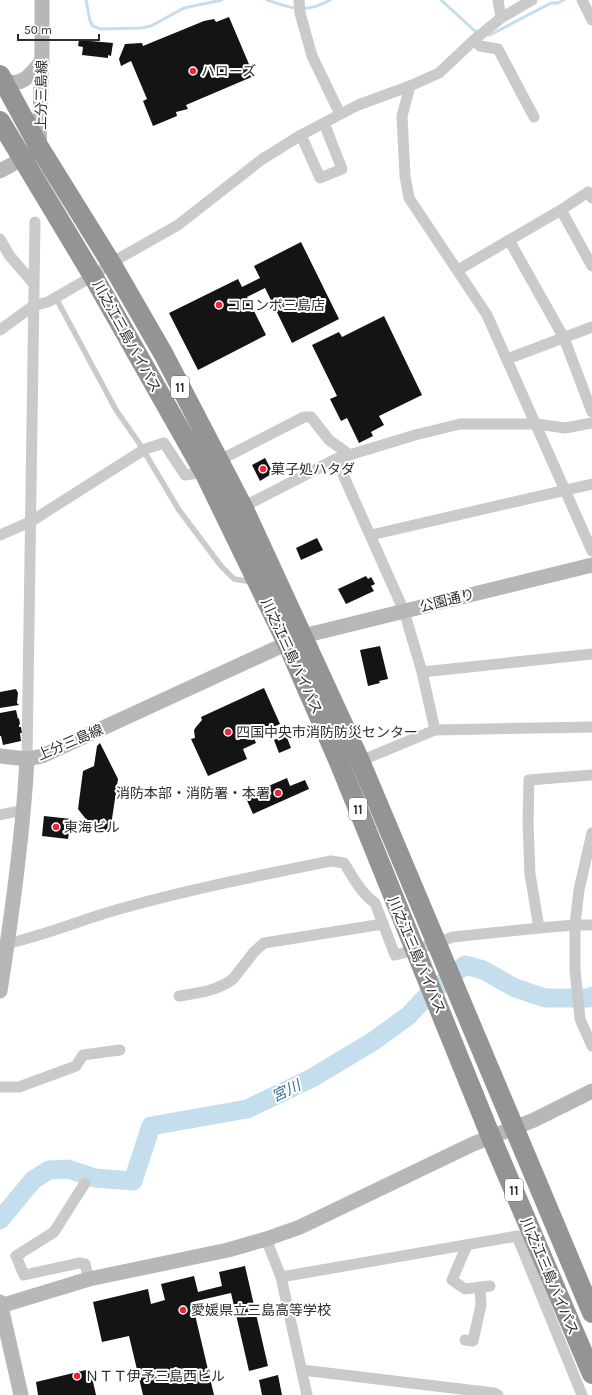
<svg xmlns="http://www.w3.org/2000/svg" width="592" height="1395" font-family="Karla,'Noto Sans JP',sans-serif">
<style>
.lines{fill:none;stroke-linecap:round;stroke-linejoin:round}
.stream{stroke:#c4deed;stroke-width:3}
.river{stroke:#c4deed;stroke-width:19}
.building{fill:#141414}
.lane{stroke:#cacaca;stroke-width:5.5}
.street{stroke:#cacaca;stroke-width:11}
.secondary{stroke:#b7b7b7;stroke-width:15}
.highway{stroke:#949494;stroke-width:20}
.poi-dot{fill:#f02337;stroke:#fff;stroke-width:1.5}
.labels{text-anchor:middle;stroke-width:4;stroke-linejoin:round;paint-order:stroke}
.shield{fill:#fff;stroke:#6c6c6c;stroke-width:1}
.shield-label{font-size:13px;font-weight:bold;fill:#2d2d2d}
.poi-label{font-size:14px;fill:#2d2d2d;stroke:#fff;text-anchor:start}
.street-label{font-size:14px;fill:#2d2d2d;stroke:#fff}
.water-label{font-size:15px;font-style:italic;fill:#367294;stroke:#fff}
</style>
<rect width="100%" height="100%" fill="#fff"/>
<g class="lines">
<!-- stream -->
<g class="stream">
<path d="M 86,0 L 90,21 L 93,26 L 101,29 L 141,28 L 151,26 L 184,8 L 222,0"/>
<path d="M 267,0 C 293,9 305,14 330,0"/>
<path d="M 441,0 L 475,31 L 480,32"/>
<path d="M 485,34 L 490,35 L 551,3 L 558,3 L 564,0"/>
</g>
<!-- river -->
<path class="river" d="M 0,1220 L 33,1180 L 49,1170 L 68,1169 L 95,1178 L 133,1181 L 151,1126 L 247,1109 L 312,1078 L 372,1042 L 408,1016 L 426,997 L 465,965 L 483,970 L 515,988 L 545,998 L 589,998 L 592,996"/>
</g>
<!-- building -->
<g class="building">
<path d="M 229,17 L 254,76 L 186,105 L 188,109 L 176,112 L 177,116 L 153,126 L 143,101 L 147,99 L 131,61 L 121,66 L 119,59 L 125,44 L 142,43 L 143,46 L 204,21 L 214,19 L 216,22 Z"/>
<path d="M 79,40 L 113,43 L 111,56 L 108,55 L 108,58 L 82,55 L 83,47 L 78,46 Z"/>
<path d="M 301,242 L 339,319 L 292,343 L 265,288 L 247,297 L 266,335 L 198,370 L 169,313 L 238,279 L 242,287 L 260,278 L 254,266 Z"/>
<path d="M 384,316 L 422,395 L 379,416 L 384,425 L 371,432 L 373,436 L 359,443 L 347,418 L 341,421 L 330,399 L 337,396 L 312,345 L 339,332 L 342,337 Z"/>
<path d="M 265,458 L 273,473 L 260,481 L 252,465 Z"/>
<path d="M 317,538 L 323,550 L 301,560 L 296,548 Z"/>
<path d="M 366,576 L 368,579 L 371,577 L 375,584 L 371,586 L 374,591 L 346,604 L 338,589 Z"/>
<path d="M 380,646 L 388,679 L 379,681 L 380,683 L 368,686 L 360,650 Z"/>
<path d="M 264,688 L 280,724 L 253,736 L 256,743 L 243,749 L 247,759 L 208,776 L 191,739 L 195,738 L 194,730 L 196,727 L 202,720 L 201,717 Z"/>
<path d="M 16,689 L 18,693 L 17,703 L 19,705 L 0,708 L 0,692 Z"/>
<path d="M 16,710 L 18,719 L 19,718 L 20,724 L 19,725 L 19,727 L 21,727 L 22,733 L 20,733 L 21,741 L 3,745 L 1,736 L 0,736 L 0,713 Z"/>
<path d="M 286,735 L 291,748 L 279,753 L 274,740 Z"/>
<path d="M 100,743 L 118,779 L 110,832 L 84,828 L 85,818 L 78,809 L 83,771 L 94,766 L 97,746 Z"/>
<path d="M 287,778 L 290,786 L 305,780 L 309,789 L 253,814 L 245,796 Z"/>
<path d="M 44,816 L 71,819 L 68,839 L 42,836 Z"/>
<path d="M 245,1266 L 268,1366 L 249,1371 L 231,1293 L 192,1302 L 214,1395 L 143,1395 L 129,1336 L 102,1342 L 93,1302 L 148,1289 L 151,1304 L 165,1300 L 161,1284 L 194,1276 L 198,1292 L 222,1286 L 219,1272 Z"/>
<path d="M 90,1369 L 96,1395 L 38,1395 L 36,1382 Z"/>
<path d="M 278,1375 L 282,1395 L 262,1395 L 259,1380 Z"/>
</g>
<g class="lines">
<!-- lane -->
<path class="lane" d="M 56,298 L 116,410 L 139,443 L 179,510 L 221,566 L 234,579 L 252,582"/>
<!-- street -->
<g class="street">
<path d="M 299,0 L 300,13 L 312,56 L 340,114"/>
<path d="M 498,0 L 501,18"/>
<path d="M 582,0 L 592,20"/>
<path d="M 474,40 L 480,46 L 498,49 L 534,117"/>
<path d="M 410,86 L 402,116 L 405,176 L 409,198 L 487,315 L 592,551"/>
<path d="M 301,135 L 320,178 L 342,169 L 324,123"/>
<path d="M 561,210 L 592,266"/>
<path d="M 0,239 L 9,255 L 33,283"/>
<path d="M 509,240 L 564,338 L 592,412"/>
<path d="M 458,270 L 561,210 L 588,192 L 592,198"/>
<path d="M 0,330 L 33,306 L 48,302 L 93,276 L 111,263 L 178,225 L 261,160 L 301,135 L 358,105 L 410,86 L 439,73 L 474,40 L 501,18 L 532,0"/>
<path d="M 507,359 L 592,327"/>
<path d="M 336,459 L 404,611 L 422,672 L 435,730"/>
<path d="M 218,461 L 304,417 L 311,417 L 329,440 L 350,455"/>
<path d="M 243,507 L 336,459 L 415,435 L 460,424 L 537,424 L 565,428 L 592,423"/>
<path d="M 0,535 L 30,522 L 145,449 L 164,443 L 185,475 L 204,472"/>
<path d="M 371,535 L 592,484"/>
<path d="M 422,672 L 592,654"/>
<path d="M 27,759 L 35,222"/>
<path d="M 360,761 L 435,730 L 592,727"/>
<path d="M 0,815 L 23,810"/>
<path d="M 592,833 L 579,890 L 575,925 L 575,970 L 580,1019 L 592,1046"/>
<path d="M 539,928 L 530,874 L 528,823 L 529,780 L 592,775"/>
<path d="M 1,945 C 42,937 82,919 123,908 C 191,889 261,875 331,861 L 344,863 C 353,877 361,893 375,903 L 395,955 L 415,950 L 453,937 L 539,928 L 575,925 L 592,925"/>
<path d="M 179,996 C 198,993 217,991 233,979 L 254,952 L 264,943 L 383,924"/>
<path d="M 0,1087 L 19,1087 L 76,1066 L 83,1055 L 120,1050"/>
<path d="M 85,1183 L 54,1232 L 16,1256 L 24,1275 L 79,1263 L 85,1264 L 89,1279"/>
<path d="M 266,1239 L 281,1277 L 307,1395"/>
<path d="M 467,1245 L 452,1280 L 465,1289 L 490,1286"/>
<path d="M 281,1277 L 517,1236 L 582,1395"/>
<path d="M 465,1340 L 473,1341 L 481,1305 L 480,1287"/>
<path d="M 302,1370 L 494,1393 L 498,1395"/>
</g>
<!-- secondary -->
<g class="secondary">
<path d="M 1,77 C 4,79 7,81 10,82 C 24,86 34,70 42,61"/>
<path d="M 0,171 L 24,158 L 39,147 L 42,54 L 42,0"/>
<path d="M 0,756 L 27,759 L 42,756 L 303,636 L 592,565"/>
<path d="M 0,991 C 12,915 23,836 27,759"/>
<path d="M 0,1302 L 21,1395"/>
<path d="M 0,1306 L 89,1279 L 228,1250 L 266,1239 L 300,1227 L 473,1144 L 534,1120 L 592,1091"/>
</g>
<!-- highway -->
<g class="highway">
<path d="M 0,75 L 39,147 L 111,263 L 164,355 L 243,507 L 360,761 L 592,1313"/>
<path d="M 0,121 L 93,276 L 204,472 L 287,643 L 339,762 L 491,1137 L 592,1374"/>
</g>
</g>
<!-- markers -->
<g class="poi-dot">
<circle cx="193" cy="71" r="4"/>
<circle cx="219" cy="305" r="4"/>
<circle cx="263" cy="469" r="4"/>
<circle cx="228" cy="732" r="4"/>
<circle cx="278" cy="793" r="4"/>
<circle cx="56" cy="827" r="4"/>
<circle cx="183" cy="1310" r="4"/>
<circle cx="77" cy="1376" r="4"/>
</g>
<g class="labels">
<!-- shield labels -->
<g class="shield">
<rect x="171" y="376" width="18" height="22" rx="3"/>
<rect x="349" y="798" width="18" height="22" rx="3"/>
<rect x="505" y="1179" width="18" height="22" rx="3"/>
</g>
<g class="shield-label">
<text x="180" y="392">11</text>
<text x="358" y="814">11</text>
<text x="514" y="1195">11</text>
</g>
<!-- poi labels -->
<g class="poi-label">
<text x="201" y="76">ハローズ</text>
<text x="227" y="310">コロンボ三島店</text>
<text x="271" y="474">菓子処ハタダ</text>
<text x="236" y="737">四国中央市消防防災センター</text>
<text x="270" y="798" text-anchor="end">消防本部・消防署・本署</text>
<text x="64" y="832">東海ビル</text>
<text x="191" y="1315">愛媛県立三島高等学校</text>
<text x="85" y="1381">ＮＴＴ伊予三島西ビル</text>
</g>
<!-- street labels -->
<g class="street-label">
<text transform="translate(41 95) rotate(-89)" y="5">上分三島線</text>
<text transform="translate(127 336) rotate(61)" y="5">川之江三島バイパス</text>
<text transform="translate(447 600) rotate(-14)" y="5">公園通り</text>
<text transform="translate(292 656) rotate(65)" y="5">川之江三島バイパス</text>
<text transform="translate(70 742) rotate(-23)" y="5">上分三島線</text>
<text transform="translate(417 955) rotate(67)" y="5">川之江三島バイパス</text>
<text transform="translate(550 1276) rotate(67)" y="5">川之江三島バイパス</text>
</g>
<!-- water labels -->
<g class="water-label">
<text transform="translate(286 1091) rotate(-26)" y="5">宮川</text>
</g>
</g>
<!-- scale -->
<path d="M18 34v6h81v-6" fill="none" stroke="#2d2d2d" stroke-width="2"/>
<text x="24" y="34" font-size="12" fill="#2d2d2d" stroke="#ffffff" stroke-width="3" paint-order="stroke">50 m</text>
</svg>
